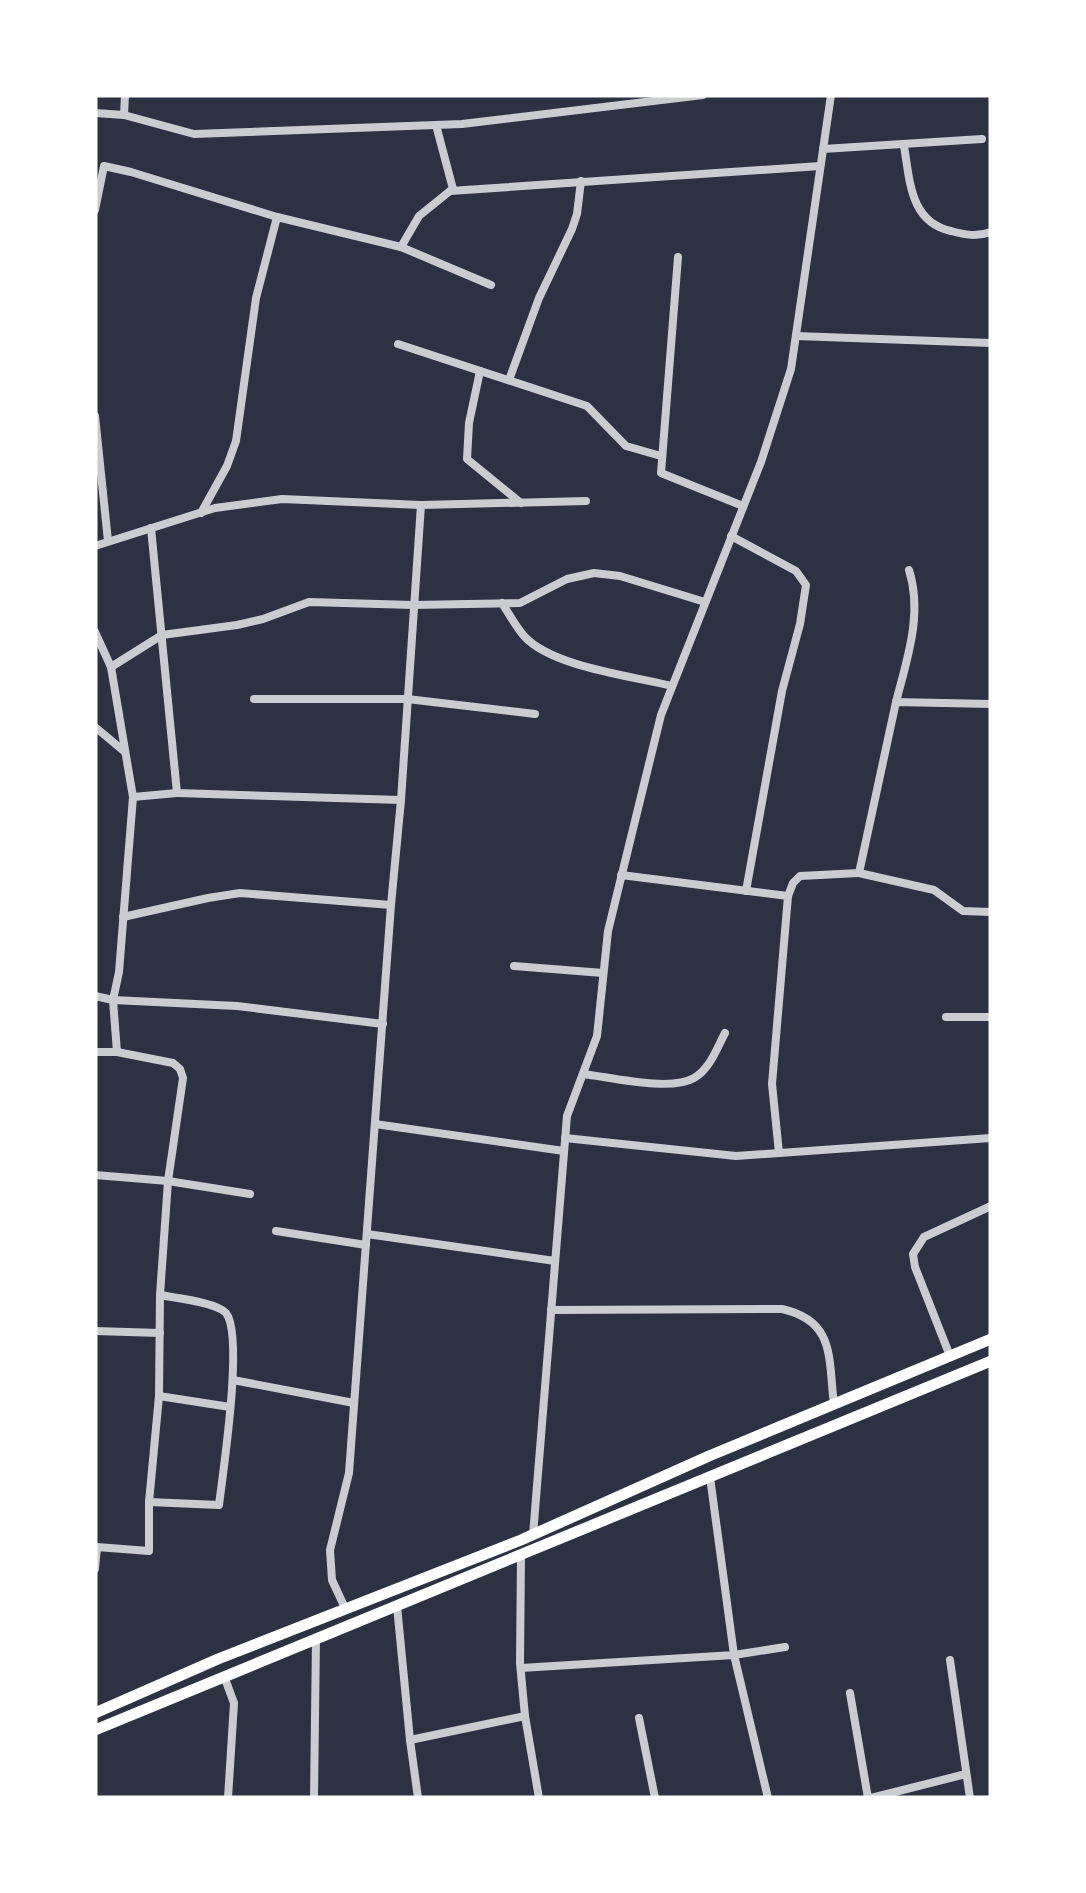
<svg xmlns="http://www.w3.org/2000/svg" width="1086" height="1893" font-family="Bitter,serif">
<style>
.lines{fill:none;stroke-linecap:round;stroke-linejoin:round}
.minor{stroke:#caccd0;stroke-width:8}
.secondary{stroke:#fff;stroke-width:11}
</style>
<rect width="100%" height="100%" fill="#2d3142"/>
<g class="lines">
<!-- minor -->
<g class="minor">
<path d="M 95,113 L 124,115 L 194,134 L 462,124 L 703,95"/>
<path d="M 124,115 L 125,95"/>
<path d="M 436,125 L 453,189 L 450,191 L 820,166"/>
<path d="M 904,146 C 910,181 910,222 951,231 C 965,235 977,237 991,232"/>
<path d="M 823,149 L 982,139"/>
<path d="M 95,210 L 104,166 L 131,172 L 277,217 L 401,247 L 419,216 L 450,191"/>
<path d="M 401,247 L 491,285"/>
<path d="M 678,257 L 661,473 L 743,506"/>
<path d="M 796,336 L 991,343"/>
<path d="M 398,344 L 587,406 L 626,446 L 661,456"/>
<path d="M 480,371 L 469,423 L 467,459 L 521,503"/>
<path d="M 509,380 L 539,298 L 572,229 L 577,214 L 581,181"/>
<path d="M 95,416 L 108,541"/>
<path d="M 201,513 L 227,466 L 236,441 L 256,298 L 277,217"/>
<path d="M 151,528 L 177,793 L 401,800"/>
<path d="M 731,536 L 796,571 L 806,585 L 800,624 L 782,691 L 746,891"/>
<path d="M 95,546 L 215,508 L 282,499 L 421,505"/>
<path d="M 502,603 C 509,614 516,627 524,636 C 552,667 632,676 672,686"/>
<path d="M 95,632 L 111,667 L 133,797"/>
<path d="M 111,667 L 162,635 L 237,625 L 263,619 L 309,602 L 413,605 L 520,603 L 567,579 L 594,573 L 620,576 L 705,602"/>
<path d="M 254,699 L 407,699 L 535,714"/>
<path d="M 896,702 C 907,659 923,614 909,570"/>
<path d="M 95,727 L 125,752"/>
<path d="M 177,793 L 133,797 L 119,972 L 113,1000 L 237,1006 L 383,1024"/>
<path d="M 859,873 L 934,890 L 963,911 L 991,912"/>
<path d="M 621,875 L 788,896 L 772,1084 L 779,1153"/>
<path d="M 788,896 L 793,883 L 800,876 L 859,873 L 896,702 L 991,704"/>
<path d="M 123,917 L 208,898 L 240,893 L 391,905"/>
<path d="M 514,966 L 603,973"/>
<path d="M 95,996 L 113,1000 L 117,1052"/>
<path d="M 946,1017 L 991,1017"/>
<path d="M 95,1052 L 117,1052 L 173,1063 L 180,1069 L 183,1078 L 168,1181 L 160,1295 L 159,1396 L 149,1502 L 149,1551 L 97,1547 L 95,1569"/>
<path d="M 583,1074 C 610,1077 670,1092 694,1078 C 710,1069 717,1048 725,1033"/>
<path d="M 375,1124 L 564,1151"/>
<path d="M 565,1138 L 736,1156 L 991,1138"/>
<path d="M 95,1175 L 168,1181 L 250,1194"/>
<path d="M 276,1231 L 366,1245"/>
<path d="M 367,1234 L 555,1261"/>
<path d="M 551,1310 L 782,1309 C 836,1321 828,1359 834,1404"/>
<path d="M 95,1331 L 160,1333"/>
<path d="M 950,1356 L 915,1267 L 913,1254 L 924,1237 L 991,1206"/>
<path d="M 233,1380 L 354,1403"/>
<path d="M 159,1396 L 230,1407"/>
<path d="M 149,1502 L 219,1505 C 223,1472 244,1335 226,1313 C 217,1302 174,1298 160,1295"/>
<path d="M 533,1535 L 567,1116 L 597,1036 L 608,931 L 661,715 L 761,462 L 791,369 L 831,95"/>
<path d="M 521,1555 L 520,1663 L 525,1716 L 539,1798"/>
<path d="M 397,1606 L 410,1740 L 418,1798"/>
<path d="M 345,1608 L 332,1580 L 330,1550 L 349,1473 L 391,905 L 401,800 L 421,505 L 586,501"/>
<path d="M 950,1660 L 970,1798"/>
<path d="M 521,1668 L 734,1655 L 710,1477"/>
<path d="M 224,1676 L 234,1703 L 228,1798"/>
<path d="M 850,1693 L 868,1798"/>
<path d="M 639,1718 L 655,1798"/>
<path d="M 410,1740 L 525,1716"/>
<path d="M 314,1798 L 316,1638"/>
<path d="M 768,1798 L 734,1655 L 785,1647"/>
<path d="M 871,1798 L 966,1774"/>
</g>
<!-- secondary -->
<g class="secondary">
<path d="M 95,1713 L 218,1659 L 521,1540 L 709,1456 L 991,1339"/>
<path d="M 95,1730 L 991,1361"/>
</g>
</g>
<!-- border -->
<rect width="1086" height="1893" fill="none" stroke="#ffffff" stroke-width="195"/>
</svg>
